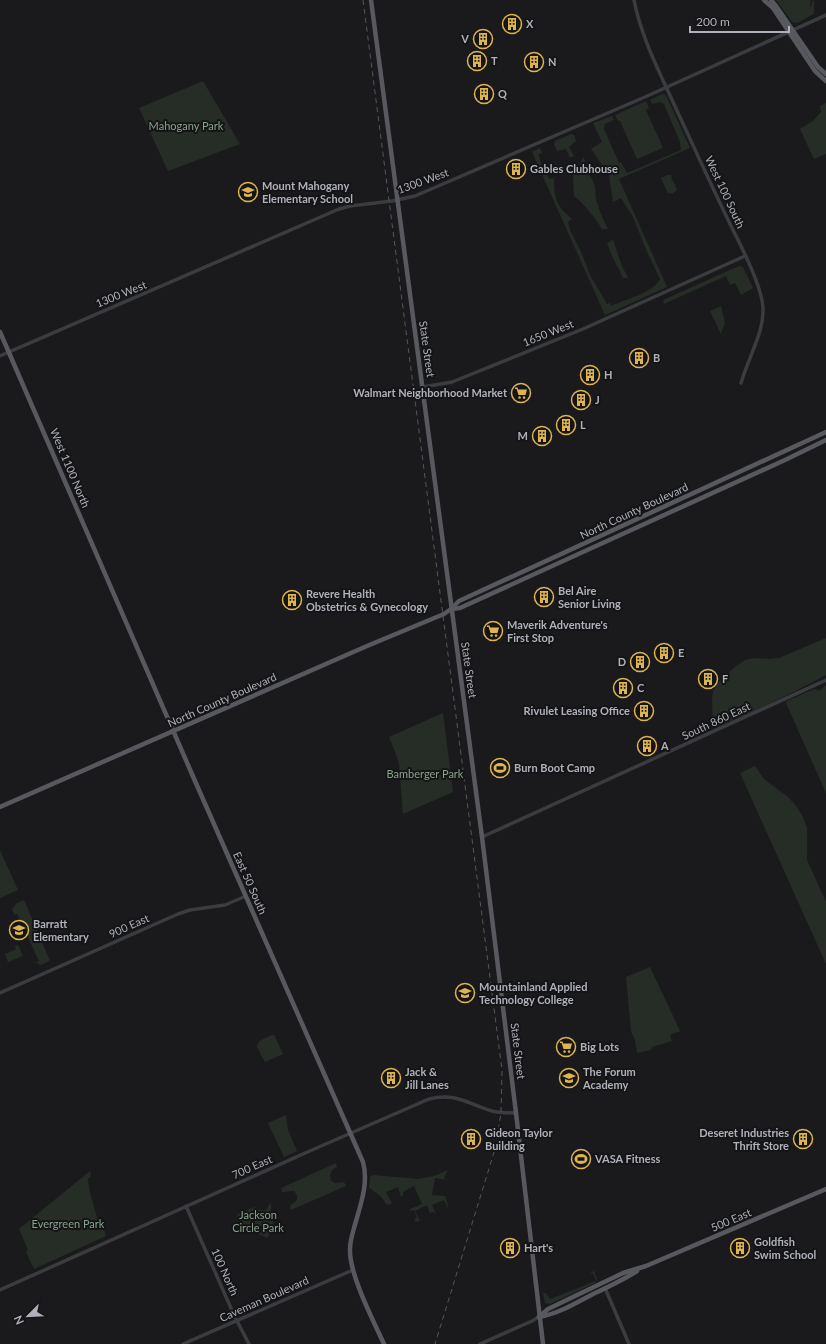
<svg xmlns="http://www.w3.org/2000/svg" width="826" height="1344" font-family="Lato,sans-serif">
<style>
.green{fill:#262d27}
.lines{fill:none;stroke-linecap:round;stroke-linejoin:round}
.minor{stroke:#3b3c40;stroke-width:3.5}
.major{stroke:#58595f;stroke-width:4.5}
.rail{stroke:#54565b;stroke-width:1;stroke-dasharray:5 4;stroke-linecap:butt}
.labels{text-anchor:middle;stroke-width:4;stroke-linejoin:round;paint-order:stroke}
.poi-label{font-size:11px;font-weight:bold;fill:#aeb1b9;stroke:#151517;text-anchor:start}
.park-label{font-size:11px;fill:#87a28a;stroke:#151517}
.street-label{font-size:11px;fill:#aeb1b9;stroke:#151517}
</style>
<rect width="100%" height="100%" fill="#1a1a1c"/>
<!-- green -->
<g class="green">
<path d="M 776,0 L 811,0 L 810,4 L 811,9 L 812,2 L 814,0 L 814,14 L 797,23 L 792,22 Z"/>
<path d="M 203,81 L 240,144 L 168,171 L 139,108 Z"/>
<path d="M 662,94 L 666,95 L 690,148 L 619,179 L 667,287 L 605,315 L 532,152 L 540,148 L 542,153 L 539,154 C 540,164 544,172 550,179 L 554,178 C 554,198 556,206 572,219 L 568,222 L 570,230 L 581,252 L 590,275 L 607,304 L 610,303 L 611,306 C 624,300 655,292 660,279 L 647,252 L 633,217 L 621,198 L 613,202 L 609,175 L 591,149 L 602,142 L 593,123 L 612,116 L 614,120 L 605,124 L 604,129 L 619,163 L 621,162 L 627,173 L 681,150 L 680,142 L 664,104 L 660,102 L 652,104 L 650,100 Z"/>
<path d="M 646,101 L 649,108 L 646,110 L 663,148 L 637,159 L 620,121 L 618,121 L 615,115 Z"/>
<path d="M 826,103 L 826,154 L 814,159 L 800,129 L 813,121 L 821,112 L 820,106 Z"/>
<path d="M 571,134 L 574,135 L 576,141 L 569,147 L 574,156 L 570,158 L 566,149 L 557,151 L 554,144 L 555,141 Z"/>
<path d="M 583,157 L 585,161 L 584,167 L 592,179 L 595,187 L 596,200 L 602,217 L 608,229 L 602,229 C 594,216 586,206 574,196 L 573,175 L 569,173 L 568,167 L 572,169 L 571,172 C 576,173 581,173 583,168 L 580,165 Z"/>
<path d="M 668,175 L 671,175 L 672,179 L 671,181 L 673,180 L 677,190 L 672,194 L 670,193 L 668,194 L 661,178 Z"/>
<path d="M 613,240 L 622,266 L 628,278 L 623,278 L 612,256 L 607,243 Z"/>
<path d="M 739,266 L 743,267 L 753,288 L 741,295 L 735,283 L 730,285 L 726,276 L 664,304 L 663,300 Z"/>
<path d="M 721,306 L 725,323 L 721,334 L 710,311 Z"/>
<path d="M 826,638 L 826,675 C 790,695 753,711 715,728 L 713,727 L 712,700 L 713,691 L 718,683 L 736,666 L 745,660 L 754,658 L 769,659 L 779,658 Z"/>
<path d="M 826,685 L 826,793 L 786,703 L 787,701 L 814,689 L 819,691 Z"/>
<path d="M 443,713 L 453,792 L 403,814 L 399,764 L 396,754 L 389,737 Z"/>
<path d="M 755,766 L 764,779 L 788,797 L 796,806 L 803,817 L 807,828 L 807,860 L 826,902 L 826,964 L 740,773 Z"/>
<path d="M 0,850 L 18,890 L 0,898 Z"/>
<path d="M 24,900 L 50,961 L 40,965 L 36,962 L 39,961 L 17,914 L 14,915 L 12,909 L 17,903 Z"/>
<path d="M 18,945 L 23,956 L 8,962 L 5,954 L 16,949 L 15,946 Z"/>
<path d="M 650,967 L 680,1031 L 670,1035 L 672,1041 L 652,1047 L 651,1050 L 637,1053 L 635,1040 L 631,1031 L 626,977 Z"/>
<path d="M 272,1035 L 274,1035 L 283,1054 L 265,1062 L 257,1047 C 257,1040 266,1038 272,1035 Z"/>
<path d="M 286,1115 L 288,1130 L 297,1151 L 284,1157 L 268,1123 Z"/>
<path d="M 336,1163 L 337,1167 L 332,1170 L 330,1175 L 331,1181 L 335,1183 L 344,1182 L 346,1186 L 291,1210 L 290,1206 L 297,1200 L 297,1195 L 294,1191 L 282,1192 L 281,1188 Z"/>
<path d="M 448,1170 L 444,1178 L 447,1180 L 435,1178 L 432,1195 L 445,1196 L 448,1205 L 448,1208 L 444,1200 L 432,1205 L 436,1214 L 434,1212 L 430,1213 L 427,1205 L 415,1211 L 420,1221 L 416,1222 L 414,1219 L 417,1218 L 414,1210 L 410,1211 L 410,1209 L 422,1204 L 414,1186 L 403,1192 L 403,1196 L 401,1197 L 398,1187 L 386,1192 L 392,1203 L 389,1205 L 386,1204 C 382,1196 377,1193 369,1188 L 370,1177 L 373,1175 L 418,1179 L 434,1176 Z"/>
<path d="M 90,1171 L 91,1176 L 88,1179 L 90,1193 L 100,1228 L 104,1229 L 106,1236 L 34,1269 L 26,1252 L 28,1250 L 19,1229 Z"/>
<path d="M 271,1202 L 271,1212 L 276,1234 L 270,1233 L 267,1238 C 252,1230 245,1234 237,1216 L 238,1214 L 254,1207 L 260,1210 L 266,1210 Z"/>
<path d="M 594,1271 L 597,1279 L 595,1283 L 550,1304 L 545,1303 L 543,1293 L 546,1293 L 550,1299 L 596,1281 L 593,1273 L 590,1273 Z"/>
</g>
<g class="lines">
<!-- minor -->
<g class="minor">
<path d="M 634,0 C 641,36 658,69 673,102 C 692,143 711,185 731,226 C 741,246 762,286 763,308 C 764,333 748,358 741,383"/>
<path d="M 0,356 L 339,209 L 350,206 L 392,201 L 415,196 L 645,97 L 826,15"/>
<path d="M 423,387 L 452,382 L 583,329 L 745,256"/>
<path d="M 482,837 L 826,680"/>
<path d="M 0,993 L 178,914 L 190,910 L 225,905 L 246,896"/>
<path d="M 186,1206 L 234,1315 L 249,1344"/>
<path d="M 605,1288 L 629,1344"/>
<path d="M 0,1290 L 312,1150 L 429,1099 C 456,1092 468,1104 492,1111 C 500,1113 508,1113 516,1113"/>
<path d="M 183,1344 L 353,1270"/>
<path d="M 480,1344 L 532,1321 L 539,1317"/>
</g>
<!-- major -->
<g class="major">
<path d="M 371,0 L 482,837 L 516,1113 L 543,1344"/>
<path d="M 764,0 L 773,8 L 815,71 L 826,81"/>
<path d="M 771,0 L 776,6 L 818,67 L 826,74"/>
<path d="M 0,332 L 195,781 L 363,1162 C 369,1184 360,1206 354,1228 C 352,1235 350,1242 350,1249 C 349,1274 373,1320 384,1344"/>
<path d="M 451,609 L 460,608 L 785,460 L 826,440"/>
<path d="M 0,807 L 367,646 L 444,614 L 451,609 L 459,601 L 826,432"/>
<path d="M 539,1317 L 548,1309 L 623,1273 L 646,1266 L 826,1189"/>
<path d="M 539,1317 C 558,1314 576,1303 593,1294 C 608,1287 623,1280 637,1271"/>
</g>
<!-- rail -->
<path class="rail" d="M 363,0 L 502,1070 L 501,1113 L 495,1149 L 435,1344"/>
</g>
<!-- icons -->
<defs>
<g id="building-ring" transform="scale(1)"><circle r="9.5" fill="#151517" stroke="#ddb450" stroke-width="1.5"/><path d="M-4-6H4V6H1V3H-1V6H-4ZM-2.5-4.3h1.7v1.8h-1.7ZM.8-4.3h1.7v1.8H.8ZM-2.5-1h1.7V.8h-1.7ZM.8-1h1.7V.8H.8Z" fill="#ddb450"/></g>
<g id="school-ring" transform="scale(1)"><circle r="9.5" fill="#151517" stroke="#ddb450" stroke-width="1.5"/><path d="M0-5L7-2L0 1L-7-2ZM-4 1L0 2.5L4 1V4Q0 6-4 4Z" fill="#ddb450"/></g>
<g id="supermarket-ring" transform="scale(1)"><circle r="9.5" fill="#151517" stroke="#ddb450" stroke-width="1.5"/><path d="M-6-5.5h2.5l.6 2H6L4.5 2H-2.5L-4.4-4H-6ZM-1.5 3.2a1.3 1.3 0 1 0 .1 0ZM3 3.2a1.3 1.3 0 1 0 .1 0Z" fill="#ddb450"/></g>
<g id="stadium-ring" transform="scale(1)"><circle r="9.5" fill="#151517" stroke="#ddb450" stroke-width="1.5"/><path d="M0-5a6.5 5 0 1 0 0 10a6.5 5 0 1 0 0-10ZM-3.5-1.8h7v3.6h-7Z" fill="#ddb450"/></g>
<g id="university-ring" transform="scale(1)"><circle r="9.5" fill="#151517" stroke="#ddb450" stroke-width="1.5"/><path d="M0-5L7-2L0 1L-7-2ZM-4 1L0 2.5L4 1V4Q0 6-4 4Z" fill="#ddb450"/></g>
</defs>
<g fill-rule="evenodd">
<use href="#building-ring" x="512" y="24"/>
<use href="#building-ring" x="483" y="39"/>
<use href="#building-ring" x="477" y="61"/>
<use href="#building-ring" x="534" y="62"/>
<use href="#building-ring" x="484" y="94"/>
<use href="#building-ring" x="516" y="169"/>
<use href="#school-ring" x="248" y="192"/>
<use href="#building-ring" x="639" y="358"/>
<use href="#building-ring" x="590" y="375"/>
<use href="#supermarket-ring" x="521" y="393"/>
<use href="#building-ring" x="581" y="400"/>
<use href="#building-ring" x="566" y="425"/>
<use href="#building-ring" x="542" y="436"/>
<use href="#building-ring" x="544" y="597"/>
<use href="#building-ring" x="292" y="600"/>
<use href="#supermarket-ring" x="493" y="631"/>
<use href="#building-ring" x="664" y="653"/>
<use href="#building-ring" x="640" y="662"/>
<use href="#building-ring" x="708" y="679"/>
<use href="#building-ring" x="623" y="688"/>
<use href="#building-ring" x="644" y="711"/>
<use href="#building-ring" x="647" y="746"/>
<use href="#stadium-ring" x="500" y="768"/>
<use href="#school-ring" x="19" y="930"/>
<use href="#university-ring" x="465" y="993"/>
<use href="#supermarket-ring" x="566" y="1047"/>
<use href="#building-ring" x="391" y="1078"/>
<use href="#school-ring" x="569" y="1078"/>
<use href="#building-ring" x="471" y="1139"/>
<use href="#building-ring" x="803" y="1139"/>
<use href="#stadium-ring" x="581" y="1159"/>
<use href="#building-ring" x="510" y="1248"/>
<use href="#building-ring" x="740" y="1248"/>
</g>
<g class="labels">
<!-- poi labels -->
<g class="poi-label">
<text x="526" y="28">X</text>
<text x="469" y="43" text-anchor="end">V</text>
<text x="491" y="65">T</text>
<text x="548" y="66">N</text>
<text x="498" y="98">Q</text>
<text x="530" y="173">Gables Clubhouse</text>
<text x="262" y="190">Mount Mahogany<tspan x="262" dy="13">Elementary School</tspan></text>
<text x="653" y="362">B</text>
<text x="604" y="379">H</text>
<text x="507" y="397" text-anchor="end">Walmart Neighborhood Market</text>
<text x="595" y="404">J</text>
<text x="580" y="429">L</text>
<text x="528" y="440" text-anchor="end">M</text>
<text x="558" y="595">Bel Aire<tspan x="558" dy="13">Senior Living</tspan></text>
<text x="306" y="598">Revere Health<tspan x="306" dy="13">Obstetrics &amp; Gynecology</tspan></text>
<text x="507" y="629">Maverik Adventure's<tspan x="507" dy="13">First Stop</tspan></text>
<text x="678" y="657">E</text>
<text x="626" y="666" text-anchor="end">D</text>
<text x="722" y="683">F</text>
<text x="637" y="692">C</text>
<text x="630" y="715" text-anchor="end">Rivulet Leasing Office</text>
<text x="661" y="750">A</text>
<text x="514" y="772">Burn Boot Camp</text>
<text x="33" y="928">Barratt<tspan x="33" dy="13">Elementary</tspan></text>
<text x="479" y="991">Mountainland Applied<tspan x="479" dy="13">Technology College</tspan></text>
<text x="580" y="1051">Big Lots</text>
<text x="405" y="1076">Jack &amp;<tspan x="405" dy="13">Jill Lanes</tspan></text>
<text x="583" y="1076">The Forum<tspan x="583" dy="13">Academy</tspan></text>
<text x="485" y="1137">Gideon Taylor<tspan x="485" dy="13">Building</tspan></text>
<text x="789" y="1137" text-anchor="end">Deseret Industries<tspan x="789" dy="13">Thrift Store</tspan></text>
<text x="595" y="1163">VASA Fitness</text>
<text x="754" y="1246">Goldfish<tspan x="754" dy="13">Swim School</tspan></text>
<text x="524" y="1252">Hart's</text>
</g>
<!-- park labels -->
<g class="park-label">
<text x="186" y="130">Mahogany Park</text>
<text x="425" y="778">Bamberger Park</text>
<text x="258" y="1219">Jackson<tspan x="258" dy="13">Circle Park</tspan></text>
<text x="68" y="1228">Evergreen Park</text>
</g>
<!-- street labels -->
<g class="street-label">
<text transform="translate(423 181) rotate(-20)" y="4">1300 West</text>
<text transform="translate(725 192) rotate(65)" y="4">West 100 South</text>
<text transform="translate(121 294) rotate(-22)" y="4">1300 West</text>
<text transform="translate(548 333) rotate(-22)" y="4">1650 West</text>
<text transform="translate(427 349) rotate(82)" y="4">State Street</text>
<text transform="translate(70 468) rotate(67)" y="4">West 1100 North</text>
<text transform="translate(634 511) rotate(-25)" y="4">North County Boulevard</text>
<text transform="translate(469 670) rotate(82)" y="4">State Street</text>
<text transform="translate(222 700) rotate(-24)" y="4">North County Boulevard</text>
<text transform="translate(716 721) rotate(-25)" y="4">South 860 East</text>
<text transform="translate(250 883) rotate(66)" y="4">East 50 South</text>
<text transform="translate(129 926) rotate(-24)" y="4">900 East</text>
<text transform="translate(518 1051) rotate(83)" y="4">State Street</text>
<text transform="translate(252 1167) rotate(-24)" y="4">700 East</text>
<text transform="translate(731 1220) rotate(-23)" y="4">500 East</text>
<text transform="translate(225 1272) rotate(66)" y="4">100 North</text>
<text transform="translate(264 1299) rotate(-24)" y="4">Caveman Boulevard</text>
</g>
</g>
<!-- north arrow -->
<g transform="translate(28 1316) rotate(246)" stroke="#151517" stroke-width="3" paint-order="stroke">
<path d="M0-3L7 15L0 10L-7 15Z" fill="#aeb1b9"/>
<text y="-6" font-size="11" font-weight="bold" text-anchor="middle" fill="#aeb1b9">N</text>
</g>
<!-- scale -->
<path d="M690 26v6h99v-6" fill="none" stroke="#aeb1b9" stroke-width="2"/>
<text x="696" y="26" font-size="12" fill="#aeb1b9" stroke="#151517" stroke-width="3" paint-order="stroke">200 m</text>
</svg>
